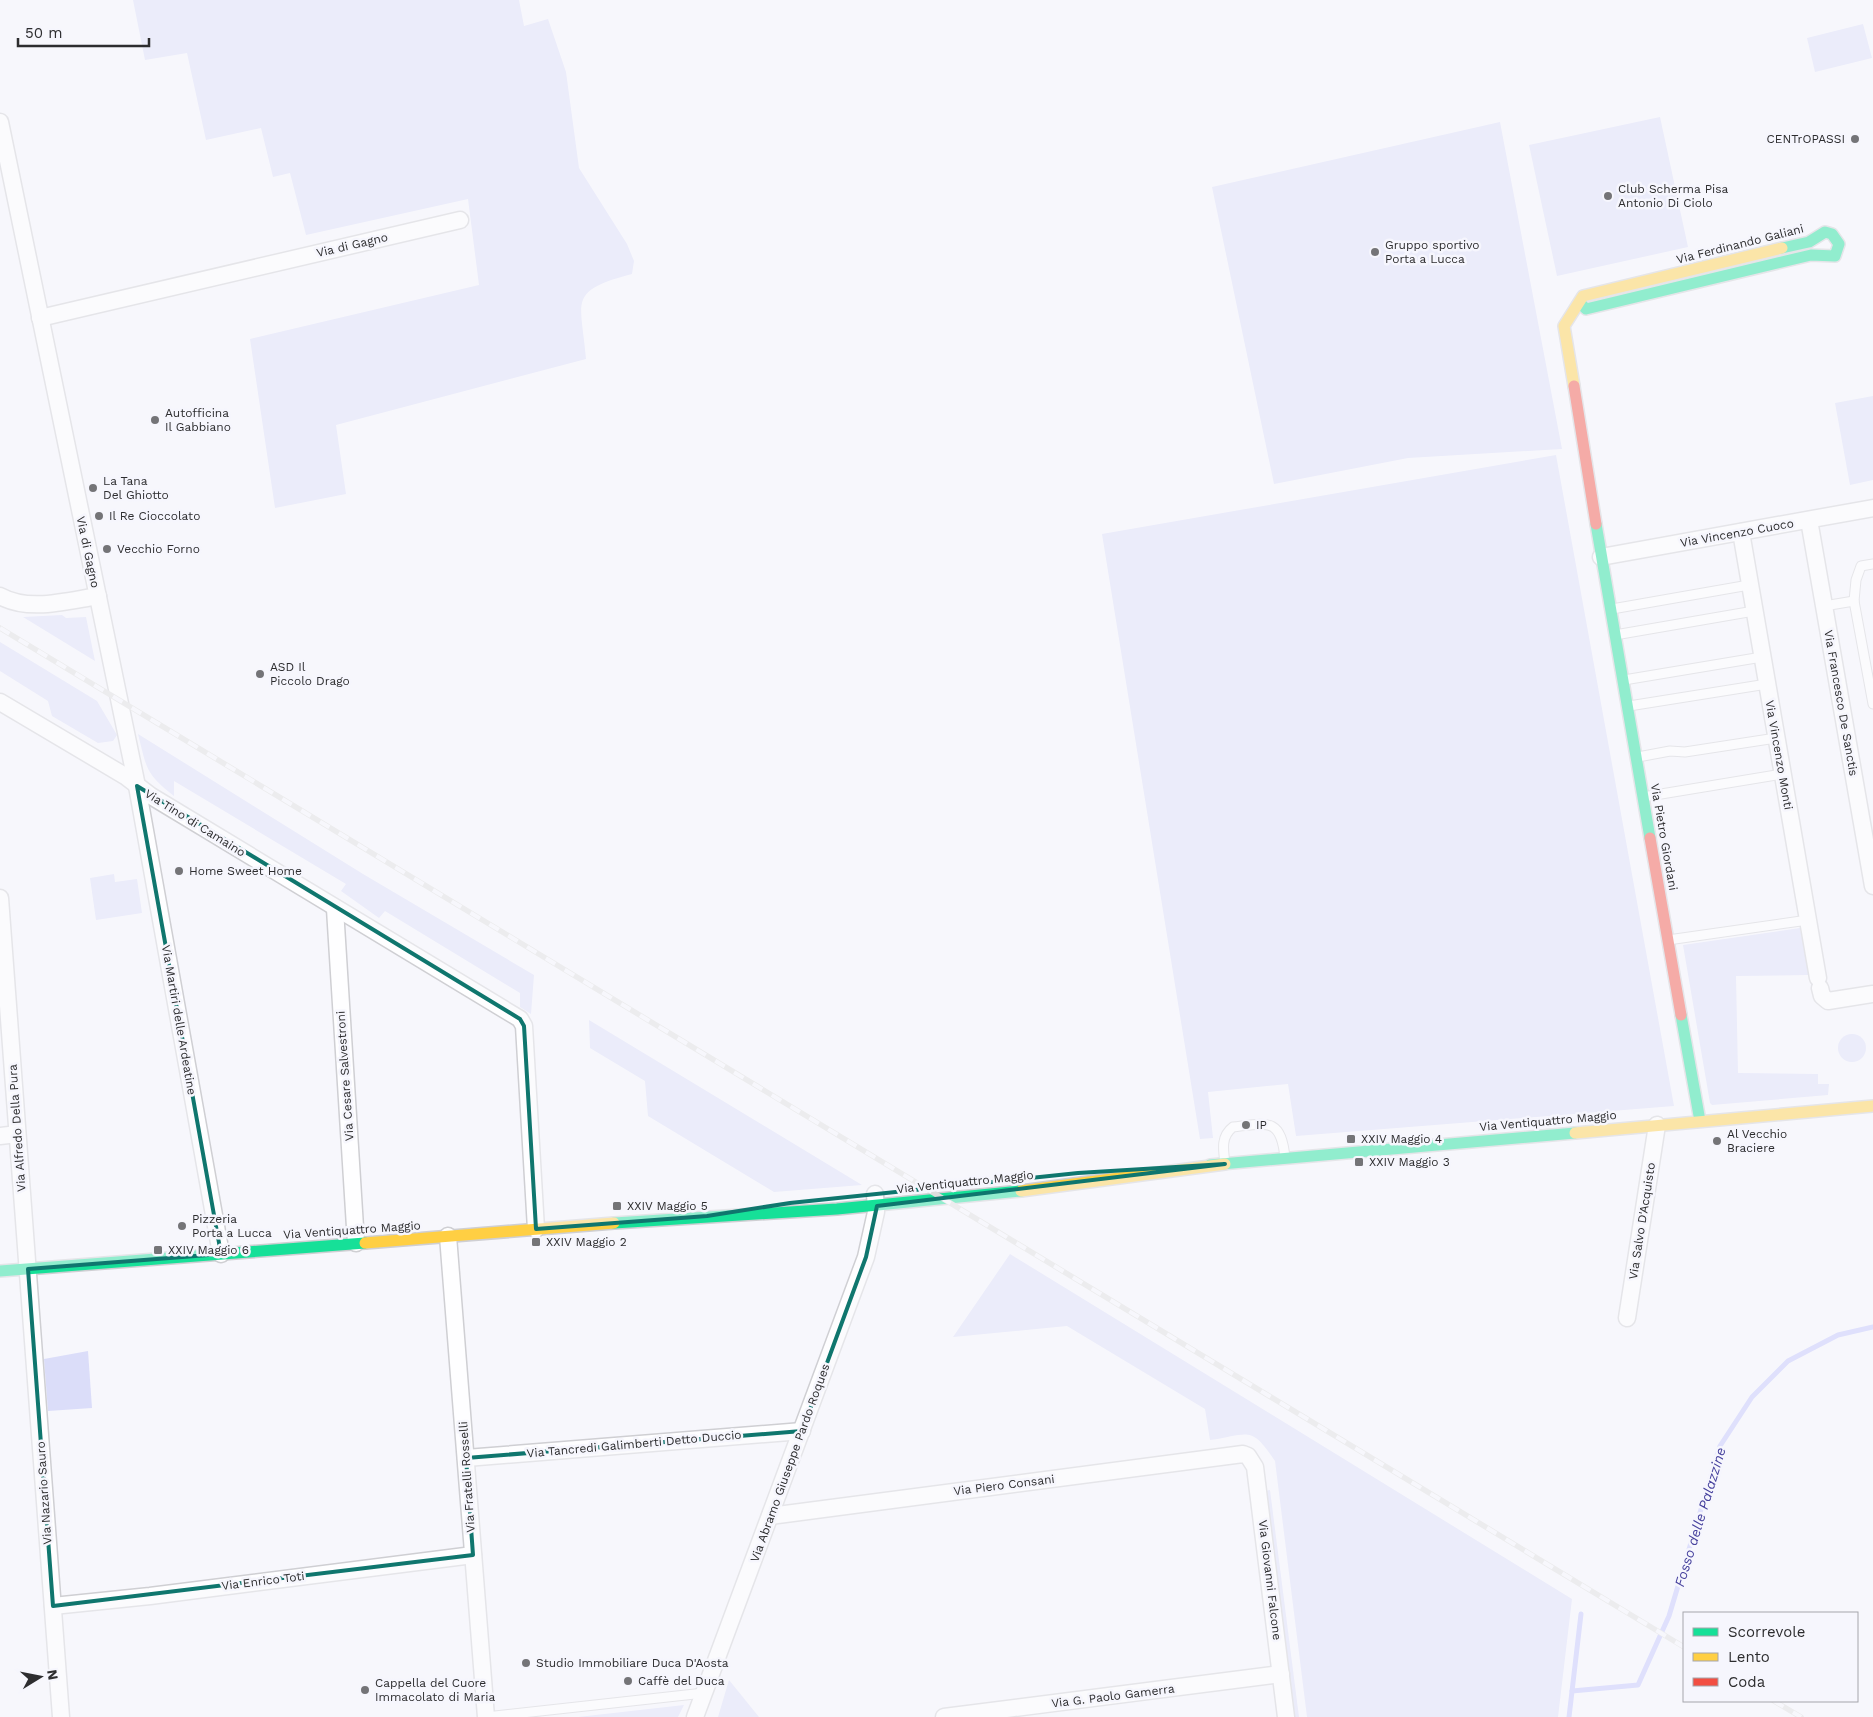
<svg xmlns="http://www.w3.org/2000/svg" width="1873" height="1717" font-family="'Work Sans',sans-serif">
<style>
.green{fill:#dbddf9}
.lines{fill:none;stroke-linecap:round;stroke-linejoin:round}
.stream{stroke:#c0c4fd;stroke-width:5}
.lane-casing{stroke:#cfcfd3;stroke-width:11}
.street-casing{stroke:#cfcfd3;stroke-width:19}
.fast-casing{stroke:#cfcfd3;stroke-width:14}
.slow-casing{stroke:#cfcfd3;stroke-width:14}
.jam-casing{stroke:#cfcfd3;stroke-width:14}
.lane{stroke:#fefeff;stroke-width:9}
.street{stroke:#fefeff;stroke-width:16}
.fast{stroke:#16e098;stroke-width:11}
.slow{stroke:#ffcf43;stroke-width:11}
.jam{stroke:#f24e42;stroke-width:11}
.rail-casing{stroke:#ddd;stroke-width:5.5}
.rail{stroke:#f6f6fd;stroke-width:4;stroke-dasharray:11;stroke-linecap:butt}
.marked{fill:none;stroke:#0f766e;stroke-width:4;stroke-linejoin:round}
.poi-dot{fill:#747477;stroke:#f6f6fd;stroke-width:2}
.labels{text-anchor:middle;stroke-width:5;stroke-linejoin:round;paint-order:stroke}
.poi-label{font-size:12px;fill:#2d2d2f;stroke:#f6f6fd;text-anchor:start}
.street-label{font-size:12px;fill:#2d2d2f;stroke:#f6f6fd}
.water-label{font-size:14px;font-style:italic;fill:#47429e;stroke:#f6f6fd}
</style>
<rect width="100%" height="100%" fill="#f7f7fc"/>
<!-- green -->
<g class="green">
<path d="M 133,0 L 519,0 L 524,26 L 548,19 L 566,72 L 579,168 L 627,244 L 634,261 L 632,274 C 567,291 581,300 586,359 L 336,425 L 346,494 L 275,508 L 250,339 L 479,285 L 468,199 L 306,235 L 290,173 L 273,177 L 261,128 L 206,140 L 187,53 L 145,60 Z"/>
<path d="M 1863,24 L 1872,58 L 1815,72 L 1807,38 Z"/>
<path d="M 1660,117 L 1688,247 L 1557,276 L 1529,145 Z"/>
<path d="M 1500,122 L 1562,449 L 1408,458 L 1274,484 L 1212,187 Z"/>
<path d="M 1873,396 L 1873,480 L 1850,485 L 1835,403 Z"/>
<path d="M 1556,455 L 1674,1106 L 1296,1136 L 1288,1084 L 1208,1092 L 1213,1138 L 1200,1139 L 1102,534 Z"/>
<path d="M 62,615 L 66,618 L 86,617 L 95,661 L 23,617 Z"/>
<path d="M 0,642 L 97,701 L 117,735 L 113,741 L 98,743 L 52,716 L 48,701 L 0,671 Z"/>
<path d="M 138,734 L 363,874 L 534,975 L 531,1014 L 520,1007 L 520,993 L 385,911 L 379,918 L 341,891 L 346,884 L 174,781 L 174,796 C 145,773 147,769 138,734 Z"/>
<path d="M 114,874 L 115,882 L 137,879 L 142,913 L 96,920 L 90,878 Z"/>
<path d="M 1800,928 L 1809,975 L 1736,976 L 1738,1073 L 1818,1074 L 1818,1084 L 1829,1084 L 1828,1095 L 1712,1105 L 1710,1103 L 1683,945 Z"/>
<path d="M 589,1020 L 862,1185 L 774,1192 L 648,1116 L 645,1081 L 590,1048 Z"/>
<circle cx="1852" cy="1048" r="14"/>
<path d="M 1010,1254 L 1572,1599 L 1558,1717 L 1307,1717 L 1275,1461 C 1251,1425 1250,1434 1210,1440 L 1205,1409 L 1067,1326 L 953,1337 Z"/>
<path d="M 88,1351 L 92,1408 L 48,1411 L 44,1359 Z"/>
<path d="M 1270,1490 L 1299,1717 L 1293,1717 L 1265,1491 Z"/>
<path d="M 729,1680 L 759,1717 L 718,1717 Z"/>
<path d="M 684,1705 L 678,1717 L 578,1717 Z"/>
</g>
<g class="lines">
<!-- stream -->
<g class="stream">
<path d="M 1572,1691 L 1638,1685 L 1669,1616 L 1720,1446 L 1752,1397 L 1788,1361 L 1838,1335 L 1873,1327"/>
<path d="M 1569,1717 L 1581,1614"/>
</g>
<!-- lane casing -->
<g class="lane-casing">
<g id="lane">
<path d="M 1854,601 L 1856,580 L 1861,566 L 1873,564"/>
<path d="M 1824,606 L 1854,601 L 1873,704"/>
<path d="M 1612,609 L 1749,585"/>
<path d="M 1615,635 L 1754,611"/>
<path d="M 1624,680 L 1762,657"/>
<path d="M 1629,706 L 1767,684"/>
<path d="M 1638,757 L 1670,751 L 1685,752 L 1776,738"/>
<path d="M 1643,797 L 1782,774"/>
<path d="M 1668,940 L 1808,920"/>
<path d="M 1225,1163 C 1223,1149 1221,1136 1233,1127 C 1267,1123 1281,1117 1285,1158"/>
<path d="M 486,1717 L 704,1693"/>
</g>
</g>
<!-- street casing -->
<g class="street-casing">
<g id="street">
<path d="M 0,122 L 137,786 L 221,1254"/>
<path d="M 40,318 L 460,220"/>
<path d="M 1809,520 L 1873,886"/>
<path d="M 1741,532 L 1818,978"/>
<path d="M 1601,557 L 1873,508"/>
<path d="M 0,596 C 29,612 66,601 98,596"/>
<path d="M 0,702 L 125,776 L 151,796 L 520,1019 L 524,1026 L 536,1229"/>
<path d="M 0,898 L 61,1717"/>
<path d="M 335,909 L 356,1243"/>
<path d="M 1820,988 L 1822,996 L 1828,1001 L 1873,994"/>
<path d="M 0,1136 L 17,1134"/>
<path d="M 448,1236 L 486,1717"/>
<path d="M 1627,1318 L 1657,1125"/>
<path d="M 466,1458 L 802,1431"/>
<path d="M 770,1516 L 1243,1454 L 1248,1456 L 1255,1467 L 1286,1717"/>
<path d="M 53,1606 L 150,1596 L 473,1555"/>
<path d="M 695,1717 L 866,1257 L 876,1212 L 875,1194"/>
<path d="M 944,1717 L 1281,1674"/>
</g>
</g>
<!-- fast casing -->
<g class="fast-casing">
<g id="fast">
<path d="M 1581,304 L 1586,309 L 1811,255 L 1835,256 L 1839,244 L 1832,234 L 1825,232 L 1809,242 L 1782,248"/>
<path d="M 1596,524 L 1650,838"/>
<path d="M 1681,1015 L 1700,1121"/>
<path d="M 1210,1165 L 1575,1133"/>
<path d="M 614,1223 L 837,1209 L 1021,1191"/>
<path d="M 0,1271 L 365,1243"/>
</g>
</g>
<!-- slow casing -->
<g class="slow-casing">
<g id="slow">
<path d="M 1574,386 L 1564,326 L 1583,296 L 1782,248"/>
<path d="M 1575,1133 L 1873,1106"/>
<path d="M 1021,1191 L 1225,1164"/>
<path d="M 365,1243 L 614,1223"/>
</g>
</g>
<!-- jam casing -->
<g class="jam-casing">
<g id="jam">
<path d="M 1574,386 L 1596,524"/>
<path d="M 1650,838 L 1681,1015"/>
</g>
</g>
<!-- lane -->
<use href="#lane" class="lane"/>
<!-- street -->
<use href="#street" class="street"/>
<!-- fast -->
<use href="#fast" class="fast"/>
<!-- slow -->
<use href="#slow" class="slow"/>
<!-- jam -->
<use href="#jam" class="jam"/>
<!-- rail casing -->
<g class="rail-casing">
<g id="rail">
<path d="M 0,628 L 1684,1647"/>
<path d="M 1774,1701 L 1801,1717"/>
</g>
</g>
<!-- rail -->
<use href="#rail" class="rail"/>
</g>
<!-- marked area -->
<path d="M0 0H1873V1717H0ZM 137,786 L 520,1019 L 524,1026 L 536,1229 L 707,1216 L 790,1203 L 1078,1173 L 1225,1164 L 877,1206 L 866,1257 L 802,1431 L 466,1458 L 473,1555 L 53,1606 L 28,1269 L 221,1254 Z" fill="#f7f7fc" fill-opacity=".55" fill-rule="evenodd"/>
<path class="marked" d="M 137,786 L 520,1019 L 524,1026 L 536,1229 L 707,1216 L 790,1203 L 1078,1173 L 1225,1164 L 877,1206 L 866,1257 L 802,1431 L 466,1458 L 473,1555 L 53,1606 L 28,1269 L 221,1254 Z"/>
<!-- markers -->
<g class="poi-dot">
<circle cx="1855" cy="139" r="5"/>
<circle cx="1608" cy="196" r="5"/>
<circle cx="1375" cy="252" r="5"/>
<circle cx="155" cy="420" r="5"/>
<circle cx="93" cy="488" r="5"/>
<circle cx="99" cy="516" r="5"/>
<circle cx="107" cy="549" r="5"/>
<circle cx="260" cy="674" r="5"/>
<circle cx="179" cy="871" r="5"/>
<circle cx="1246" cy="1125" r="5"/>
<rect x="1346" y="1134" width="10" height="10" rx="2.5"/>
<circle cx="1717" cy="1141" r="5"/>
<rect x="1354" y="1157" width="10" height="10" rx="2.5"/>
<rect x="612" y="1201" width="10" height="10" rx="2.5"/>
<circle cx="182" cy="1226" r="5"/>
<rect x="531" y="1237" width="10" height="10" rx="2.5"/>
<rect x="153" y="1245" width="10" height="10" rx="2.5"/>
<circle cx="526" cy="1663" r="5"/>
<circle cx="628" cy="1681" r="5"/>
<circle cx="365" cy="1690" r="5"/>
</g>
<g class="labels">
<!-- poi labels -->
<g class="poi-label">
<text x="1845" y="143" text-anchor="end">CENTrOPASSI</text>
<text x="1618" y="193">Club Scherma Pisa<tspan x="1618" dy="14">Antonio Di Ciolo</tspan></text>
<text x="1385" y="249">Gruppo sportivo<tspan x="1385" dy="14">Porta a Lucca</tspan></text>
<text x="165" y="417">Autofficina<tspan x="165" dy="14">Il Gabbiano</tspan></text>
<text x="103" y="485">La Tana<tspan x="103" dy="14">Del Ghiotto</tspan></text>
<text x="109" y="520">Il Re Cioccolato</text>
<text x="117" y="553">Vecchio Forno</text>
<text x="270" y="671">ASD Il<tspan x="270" dy="14">Piccolo Drago</tspan></text>
<text x="189" y="875">Home Sweet Home</text>
<text x="1256" y="1129">IP</text>
<text x="1727" y="1138">Al Vecchio<tspan x="1727" dy="14">Braciere</tspan></text>
<text x="1361" y="1143">XXIV Maggio 4</text>
<text x="1369" y="1166">XXIV Maggio 3</text>
<text x="627" y="1210">XXIV Maggio 5</text>
<text x="192" y="1223">Pizzeria<tspan x="192" dy="14">Porta a Lucca</tspan></text>
<text x="546" y="1246">XXIV Maggio 2</text>
<text x="168" y="1254">XXIV Maggio 6</text>
<text x="536" y="1667">Studio Immobiliare Duca D'Aosta</text>
<text x="638" y="1685">Caffè del Duca</text>
<text x="375" y="1687">Cappella del Cuore<tspan x="375" dy="14">Immacolato di Maria</tspan></text>
</g>
<!-- street labels -->
<g class="street-label">
<text transform="translate(1740 244) rotate(-14)" y="4">Via Ferdinando Galiani</text>
<text transform="translate(352 245) rotate(-13)" y="4">Via di Gagno</text>
<text transform="translate(1737 533) rotate(-10)" y="4">Via Vincenzo Cuoco</text>
<text transform="translate(88 552) rotate(78)" y="4">Via di Gagno</text>
<text transform="translate(1841 703) rotate(80)" y="4">Via Francesco De Sanctis</text>
<text transform="translate(1779 755) rotate(80)" y="4">Via Vincenzo Monti</text>
<text transform="translate(195 823) rotate(32)" y="4">Via Tino di Camaino</text>
<text transform="translate(1664 837) rotate(80)" y="4">Via Pietro Giordani</text>
<text transform="translate(179 1020) rotate(80)" y="4">Via Martiri delle Ardeatine</text>
<text transform="translate(345 1076) rotate(-94)" y="4">Via Cesare Salvestroni</text>
<text transform="translate(1548 1121) rotate(-5)" y="4">Via Ventiquattro Maggio</text>
<text transform="translate(17 1128) rotate(-94)" y="4">Via Alfredo Della Pura</text>
<text transform="translate(965 1182) rotate(-6)" y="4">Via Ventiquattro Maggio</text>
<text transform="translate(1642 1221) rotate(-81)" y="4">Via Salvo D'Acquisto</text>
<text transform="translate(352 1230) rotate(-4)" y="4">Via Ventiquattro Maggio</text>
<text transform="translate(634 1444) rotate(-5)" y="4">Via Tancredi Galimberti Detto Duccio</text>
<text transform="translate(790 1463) rotate(-70)" y="4">Via Abramo Giuseppe Pardo Roques</text>
<text transform="translate(467 1477) rotate(-94)" y="4">Via Fratelli Rosselli</text>
<text transform="translate(1004 1485) rotate(-7)" y="4">Via Piero Consani</text>
<text transform="translate(44 1493) rotate(-94)" y="4">Via Nazario Sauro</text>
<text transform="translate(1270 1580) rotate(83)" y="4">Via Giovanni Falcone</text>
<text transform="translate(263 1581) rotate(-7)" y="4">Via Enrico Toti</text>
<text transform="translate(1113 1696) rotate(-7)" y="4">Via G. Paolo Gamerra</text>
</g>
<!-- water labels -->
<g class="water-label">
<text transform="translate(1700 1517) rotate(-73)" y="5">Fosso delle Palazzine</text>
</g>
</g>
<!-- legend -->
<rect x="1683" y="1612" width="175" height="90" fill="#f6f6fd" stroke="#a6a6ab"/>
<rect x="1693" y="1628" width="25" height="8" fill="#16e098" stroke="#a6a6ab"/>
<text x="1728" y="1637" font-size="15" fill="#2d2d2f">Scorrevole</text>
<rect x="1693" y="1653" width="25" height="8" fill="#ffcf43" stroke="#a6a6ab"/>
<text x="1728" y="1662" font-size="15" fill="#2d2d2f">Lento</text>
<rect x="1693" y="1678" width="25" height="8" fill="#f24e42" stroke="#a6a6ab"/>
<text x="1728" y="1687" font-size="15" fill="#2d2d2f">Coda</text>
<!-- north arrow -->
<g transform="translate(40 1677) rotate(80)" stroke="#f6f6fd" stroke-width="4" paint-order="stroke">
<path d="M0-4L9 19L0 12L-9 19Z" fill="#2d2d2f"/>
<text y="-8" font-size="14" font-weight="bold" text-anchor="middle" fill="#2d2d2f">N</text>
</g>
<!-- scale -->
<path d="M18 38v8h131v-8" fill="none" stroke="#2d2d2f" stroke-width="2.5"/>
<text x="25" y="38" font-size="15" fill="#2d2d2f" stroke="#f6f6fd" stroke-width="4" paint-order="stroke">50 m</text>
</svg>
